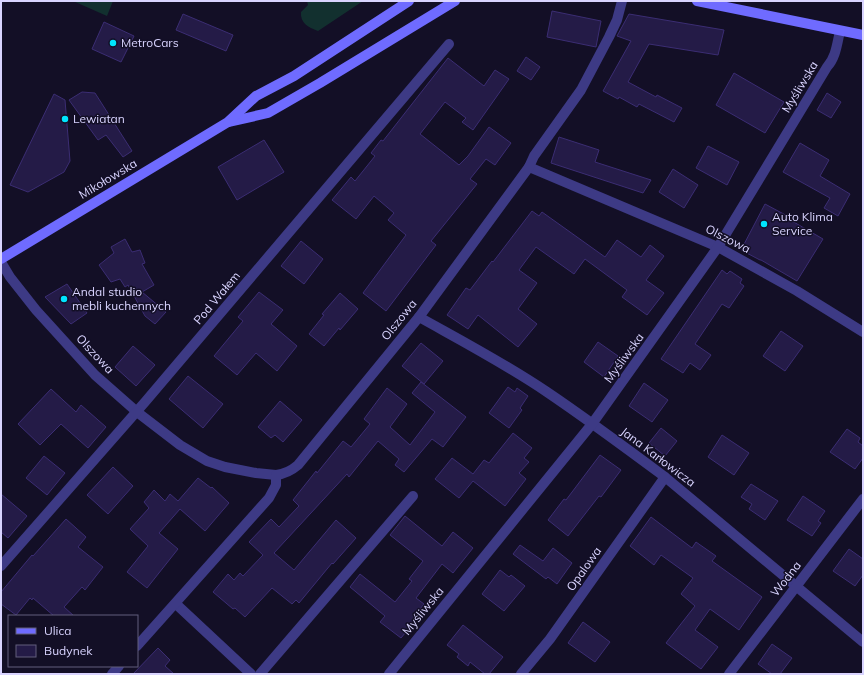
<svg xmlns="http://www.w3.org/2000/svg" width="864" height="675" font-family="Mulish,sans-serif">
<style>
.green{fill:#12302f}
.building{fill:#241b47;stroke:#3b2d73}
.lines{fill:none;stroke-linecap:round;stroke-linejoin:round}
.street{stroke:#3d3a85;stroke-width:10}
.secondary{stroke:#6f6bff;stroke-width:10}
.poi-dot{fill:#00e5ff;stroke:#130f26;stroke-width:1.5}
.labels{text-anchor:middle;stroke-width:3;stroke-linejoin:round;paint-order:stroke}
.poi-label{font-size:12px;fill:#d9d4ff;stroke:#130f26;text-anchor:start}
.street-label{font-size:12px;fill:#d9d4ff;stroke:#130f26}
</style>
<rect width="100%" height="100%" fill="#130f26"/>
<!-- green -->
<g class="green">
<path d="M 73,1 L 113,1 L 107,16 Z"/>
<path d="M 307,1 L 363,1 L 318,31 C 308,27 300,23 301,12 L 308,5 Z"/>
</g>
<!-- building -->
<g class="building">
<path d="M 552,11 L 601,21 L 596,47 L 547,37 Z"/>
<path d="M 183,14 L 233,35 L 226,51 L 176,30 Z"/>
<path d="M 629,14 L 724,30 L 718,55 L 649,44 L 628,82 L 656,97 L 657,95 L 682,108 L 674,122 L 639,104 L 637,107 L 619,97 L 618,99 L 603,91 L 631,41 L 617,36 Z"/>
<path d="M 104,22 L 134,36 L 121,62 L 92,49 Z"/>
<path d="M 526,57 L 540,67 L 531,80 L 517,71 Z"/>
<path d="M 448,58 L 484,86 L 495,70 L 509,79 L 473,130 L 462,122 L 466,118 L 445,102 L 420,134 L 459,165 L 468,156 L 489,127 L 511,143 L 495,165 L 486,159 L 470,179 L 477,184 L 431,241 L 436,245 L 386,311 L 363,293 L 406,235 L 388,220 L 394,213 L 374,196 L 356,219 L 332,200 L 351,177 L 355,181 L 375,156 L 371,153 L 381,140 L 383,141 Z"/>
<path d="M 734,73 L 784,102 L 765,133 L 716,105 Z"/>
<path d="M 82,92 L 95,93 L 132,151 L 123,157 L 106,135 L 98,140 L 69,100 Z"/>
<path d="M 827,93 L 841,102 L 831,118 L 817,110 Z"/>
<path d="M 54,94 L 65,100 L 70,161 L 64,172 L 28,192 L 10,185 Z"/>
<path d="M 559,137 L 599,150 L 595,162 L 651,180 L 643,193 L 551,163 Z"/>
<path d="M 264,140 L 284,172 L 237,200 L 218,167 Z"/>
<path d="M 800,143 L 829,160 L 820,176 L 850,194 L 838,216 L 824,208 L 830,198 L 783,172 Z"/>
<path d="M 708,146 L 739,162 L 727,185 L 696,168 Z"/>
<path d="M 673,169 L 698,185 L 684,208 L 659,192 Z"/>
<path d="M 765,204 L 793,219 L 792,221 L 823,239 L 797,281 L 761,260 L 760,260 L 741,250 Z"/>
<path d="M 532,211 L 539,216 L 542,212 L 605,257 L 617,240 L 641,257 L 650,245 L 664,256 L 646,280 L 664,293 L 647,315 L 622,297 L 627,290 L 585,259 L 574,274 L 536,247 L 519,270 L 537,283 L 518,309 L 537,324 L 518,347 L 478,315 L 468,329 L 447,315 L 466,288 L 470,290 L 492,261 L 493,262 Z"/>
<path d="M 125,239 L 132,252 L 140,250 L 145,263 L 142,264 L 154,285 L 142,292 L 166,312 L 155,324 L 145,316 L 128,285 L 125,287 L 120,279 L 111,282 L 99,265 L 114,253 L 111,247 Z"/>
<path d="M 301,241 L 323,259 L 304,284 L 281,266 Z"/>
<path d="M 722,270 L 727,274 L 730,271 L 742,279 L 740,283 L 744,286 L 729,308 L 722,304 L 695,344 L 711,355 L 700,370 L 690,363 L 683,373 L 661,359 Z"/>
<path d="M 67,284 L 87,313 L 71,324 L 45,297 Z"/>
<path d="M 259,292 L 283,310 L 271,324 L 297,346 L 277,371 L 256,353 L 237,375 L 214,356 L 243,321 L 238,317 Z"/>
<path d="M 340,293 L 358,309 L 340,330 L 339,328 L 324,346 L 309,334 L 324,315 L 322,314 Z"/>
<path d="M 781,331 L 803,346 L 785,371 L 763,356 Z"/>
<path d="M 598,342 L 618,356 L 604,377 L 584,362 Z"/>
<path d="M 421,343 L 443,361 L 424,384 L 402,366 Z"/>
<path d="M 133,346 L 155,365 L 136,386 L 115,367 Z"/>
<path d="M 188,376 L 223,404 L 203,428 L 169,399 Z"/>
<path d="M 421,382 L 466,417 L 443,447 L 432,439 L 404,472 L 395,465 L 399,459 L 378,441 L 349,477 L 347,474 L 274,553 L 294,570 L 336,520 L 356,538 L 333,564 L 332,563 L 299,603 L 296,600 L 292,604 L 272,588 L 245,617 L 235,608 L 233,609 L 213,592 L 228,574 L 234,580 L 240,573 L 243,576 L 263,555 L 249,542 L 271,519 L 279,527 L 299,506 L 293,500 L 316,471 L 317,473 L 343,441 L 351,447 L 370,424 L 364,419 L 387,388 L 407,404 L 390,427 L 410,445 L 435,412 L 412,393 Z"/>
<path d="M 644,383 L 668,400 L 652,422 L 629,406 Z"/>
<path d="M 508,387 L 515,392 L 517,388 L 528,396 L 520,408 L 522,410 L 509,428 L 489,413 Z"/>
<path d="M 51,389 L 76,412 L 81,405 L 106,427 L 88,448 L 61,424 L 40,445 L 18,424 Z"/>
<path d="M 280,401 L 302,420 L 283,442 L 275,435 L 271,438 L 258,427 Z"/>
<path d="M 661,428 L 677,441 L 665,456 L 649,443 Z"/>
<path d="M 847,429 L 860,438 L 858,442 L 863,446 L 863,458 L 855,469 L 830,452 Z"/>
<path d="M 513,433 L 532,448 L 524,458 L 529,462 L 519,473 L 526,479 L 505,506 L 473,481 L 459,498 L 435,479 L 452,458 L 473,474 L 484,460 L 489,463 Z"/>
<path d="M 722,435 L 749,453 L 734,475 L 708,457 Z"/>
<path d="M 600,455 L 621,470 L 601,497 L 599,496 L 568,536 L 548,520 L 564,499 L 566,500 Z"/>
<path d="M 44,456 L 65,473 L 47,495 L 26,478 Z"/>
<path d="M 113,467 L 133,486 L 108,514 L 87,495 Z"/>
<path d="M 198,478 L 211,488 L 212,487 L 229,503 L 205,531 L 180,509 L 159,533 L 178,549 L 147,588 L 127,572 L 148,546 L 130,529 L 149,508 L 144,502 L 154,490 L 165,501 L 170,494 L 178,501 Z"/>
<path d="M 751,484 L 778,501 L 765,520 L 749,509 L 752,504 L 741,497 Z"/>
<path d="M 1,494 L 27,516 L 8,538 L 1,532 Z"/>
<path d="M 803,496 L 825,511 L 818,521 L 821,523 L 812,536 L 787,520 Z"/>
<path d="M 405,516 L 442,546 L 453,532 L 473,548 L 453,573 L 442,564 L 416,598 L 424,604 L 416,614 L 419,616 L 401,638 L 380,622 L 385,616 L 350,587 L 360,574 L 395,602 L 412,581 L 409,579 L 423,561 L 390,535 Z"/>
<path d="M 651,517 L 692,548 L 696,542 L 716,556 L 712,561 L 762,597 L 739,630 L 710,609 L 695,630 L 718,647 L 701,669 L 666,643 L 695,606 L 681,594 L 693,578 L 661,555 L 654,565 L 630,546 Z"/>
<path d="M 66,519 L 86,537 L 78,547 L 103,567 L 85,590 L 82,587 L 64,607 L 74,616 L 54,616 L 33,598 L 32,600 L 30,598 L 16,615 L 1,604 L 1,592 L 32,555 L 33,556 Z"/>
<path d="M 520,545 L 543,561 L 553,548 L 572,563 L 557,584 L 548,577 L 546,579 L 513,554 Z"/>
<path d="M 849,549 L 863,559 L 863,575 L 855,586 L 833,571 Z"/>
<path d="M 500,570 L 509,577 L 511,575 L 525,586 L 504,611 L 482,594 Z"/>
<path d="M 583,622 L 610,642 L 595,662 L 568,643 Z"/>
<path d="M 463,625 L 503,657 L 489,674 L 485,674 L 470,662 L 468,666 L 457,657 L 459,654 L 447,645 Z"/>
<path d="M 772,644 L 792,658 L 780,674 L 772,674 L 758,664 Z"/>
<path d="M 158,648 L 170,660 L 165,666 L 174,674 L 133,674 Z"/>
</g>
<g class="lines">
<!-- street -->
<g class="street">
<path d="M 529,167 L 718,247 L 797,291 L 863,332"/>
<path d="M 1,262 L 10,277 L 36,310 L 95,375 L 137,412 L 180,445 L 207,461 L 225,467 L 256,473 L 276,475"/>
<path d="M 419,317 C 462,341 506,364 547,392 C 587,419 626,448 665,477 L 863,642"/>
<path d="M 1,566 L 145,402 L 449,44"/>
<path d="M 176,604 L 251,674"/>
<path d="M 137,646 L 269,498 L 276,485 L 276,475 C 285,474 291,471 298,465 L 419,317 L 529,167 L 534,156 L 581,90 L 609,37 L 617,20 L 622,1"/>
<path d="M 112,674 L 119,666"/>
<path d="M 260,674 L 413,496"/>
<path d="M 389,674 L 592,424 L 718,247 L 827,67 C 836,57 837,44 840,31"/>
<path d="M 521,674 L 550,639 L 665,477"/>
<path d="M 729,674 L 863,499"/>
</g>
<!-- secondary -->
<g class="secondary">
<path d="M 697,1 L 863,35"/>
<path d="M 229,122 L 268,113 L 320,83 L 455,1"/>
<path d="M 1,259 L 228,122 L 256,96 L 294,76 L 409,1"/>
</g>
</g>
<!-- markers -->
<g class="poi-dot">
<circle cx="113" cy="43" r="4"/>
<circle cx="65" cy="119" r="4"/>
<circle cx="764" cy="224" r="4"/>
<circle cx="64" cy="299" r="4"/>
</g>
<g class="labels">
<!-- poi labels -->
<g class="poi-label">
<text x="121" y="47">MetroCars</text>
<text x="73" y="123">Lewiatan</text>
<text x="772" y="221">Auto Klima<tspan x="772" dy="14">Service</tspan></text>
<text x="72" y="296">Andal studio<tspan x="72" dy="14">mebli kuchennych</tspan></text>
</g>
<!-- street labels -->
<g class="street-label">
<text transform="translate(800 87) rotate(-59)" y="4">Myśliwska</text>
<text transform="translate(108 179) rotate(-31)" y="4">Mikołowska</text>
<text transform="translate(728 239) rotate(27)" y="4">Olszowa</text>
<text transform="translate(217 298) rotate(-50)" y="4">Pod Wałem</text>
<text transform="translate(399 320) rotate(-51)" y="4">Olszowa</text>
<text transform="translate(95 354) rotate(47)" y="4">Olszowa</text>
<text transform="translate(624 358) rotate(-54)" y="4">Myśliwska</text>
<text transform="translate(658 457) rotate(37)" y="4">Jana Karłowicza</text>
<text transform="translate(584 569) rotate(-55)" y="4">Opalowa</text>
<text transform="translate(786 579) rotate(-52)" y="4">Wodna</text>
<text transform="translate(423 611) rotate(-51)" y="4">Myśliwska</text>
</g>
</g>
<!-- border -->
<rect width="864" height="675" fill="none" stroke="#d9d4ff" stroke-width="4"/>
<!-- legend -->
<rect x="8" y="615" width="130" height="52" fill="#130f26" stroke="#625e7d"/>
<rect x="16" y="628" width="20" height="6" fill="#6f6bff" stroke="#625e7d"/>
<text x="44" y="635" font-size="12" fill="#d9d4ff">Ulica</text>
<rect x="16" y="645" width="20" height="12" fill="#241b47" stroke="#625e7d"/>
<text x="44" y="655" font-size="12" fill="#d9d4ff">Budynek</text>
</svg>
